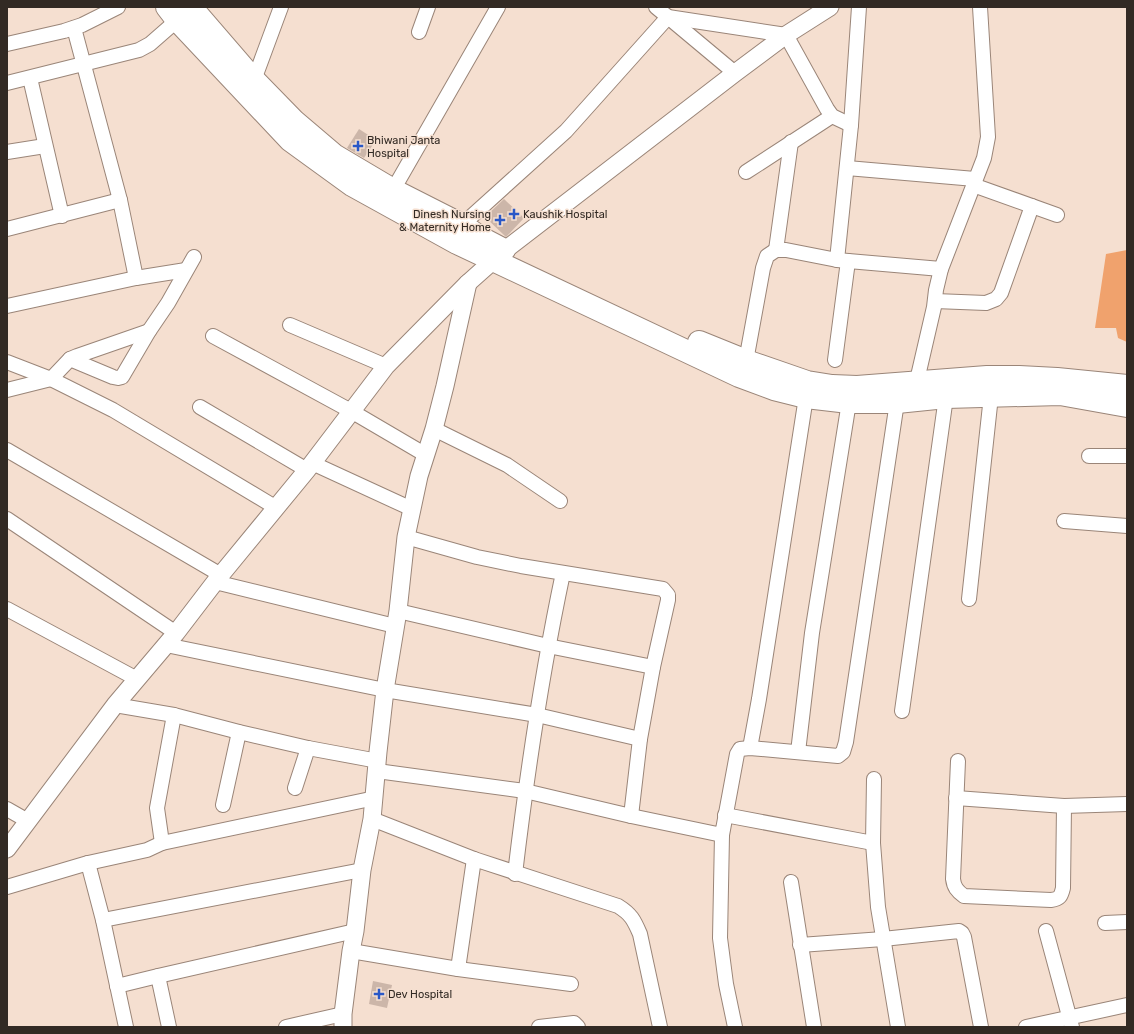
<svg xmlns="http://www.w3.org/2000/svg" width="1134" height="1034" font-family="Rubik,sans-serif">
<style>
.water{fill:#f0a26d}
.building{fill:#ccb6a9}
.lines{fill:none;stroke-linecap:round;stroke-linejoin:round}
.minor-casing{stroke:#9a8578;stroke-width:16}
.tertiary-casing{stroke:#9a8578;stroke-width:19}
.primary-casing{stroke:#9a8578;stroke-width:24}
.minor{stroke:#fff;stroke-width:14}
.tertiary{stroke:#fff;stroke-width:17}
.primary{stroke:#fff;stroke-width:22}
.poi-dot{fill:#2a58c7;stroke:#f5dfd0;stroke-width:1.5}
.labels{text-anchor:middle;stroke-width:3;stroke-linejoin:round;paint-order:stroke}
.poi-label{font-size:11px;fill:#322a24;stroke:#f5dfd0;text-anchor:start}
</style>
<rect width="100%" height="100%" fill="#f5dfd0"/>
<!-- water -->
<path class="water" d="M 1127,250 L 1127,342 L 1118,338 L 1116,328 L 1095,328 L 1106,254 Z"/>
<!-- building -->
<g class="building">
<path d="M 359,129 L 376,140 L 364,158 L 347,148 Z"/>
<path d="M 504,199 L 524,218 L 506,237 L 485,217 Z"/>
<path d="M 373,981 L 392,985 L 387,1008 L 369,1004 Z"/>
</g>
<g class="lines">
<!-- minor casing -->
<g class="minor-casing">
<g id="minor">
<path d="M 656,7 L 735,73"/>
<path d="M 74,28 L 120,200 L 136,278"/>
<path d="M 419,32 L 428,7"/>
<path d="M 7,44 L 64,31 L 82,25 L 118,7"/>
<path d="M 30,78 L 62,216"/>
<path d="M 254,80 L 281,7"/>
<path d="M 7,83 L 139,50 L 150,44 L 182,16"/>
<path d="M 7,152 L 45,146"/>
<path d="M 847,168 L 975,179"/>
<path d="M 746,172 L 832,116"/>
<path d="M 973,185 L 1057,215"/>
<path d="M 393,190 L 498,7"/>
<path d="M 462,225 L 566,131 L 668,17 L 786,35 L 827,109 L 832,116 L 851,125"/>
<path d="M 7,229 L 120,200"/>
<path d="M 776,250 L 791,142"/>
<path d="M 837,260 L 851,125 L 859,7"/>
<path d="M 935,301 L 986,303 L 996,299 L 1001,293 L 1032,206"/>
<path d="M 7,306 L 136,278 L 186,270"/>
<path d="M 290,325 L 386,366"/>
<path d="M 213,336 L 351,411 L 426,455"/>
<path d="M 70,359 L 113,377 L 118,378 L 122,377 L 149,331 L 168,303 L 194,257"/>
<path d="M 835,360 L 848,261"/>
<path d="M 746,361 L 763,268 L 767,256 L 776,250 L 786,250 L 837,260 L 941,269"/>
<path d="M 7,362 L 51,379 L 113,410 L 275,507"/>
<path d="M 915,389 L 934,307 L 936,290 L 941,269 L 984,158 L 988,137 L 980,7"/>
<path d="M 7,390 L 51,379 L 70,359 L 77,356 L 149,331"/>
<path d="M 200,407 L 307,470"/>
<path d="M 434,429 L 507,465 L 560,501"/>
<path d="M 7,450 L 221,575"/>
<path d="M 1089,456 L 1127,456"/>
<path d="M 312,463 L 412,509"/>
<path d="M 7,519 L 176,633"/>
<path d="M 1064,521 L 1127,526"/>
<path d="M 406,537 L 477,557 L 521,566 L 663,589 L 668,595 L 668,600 L 653,667 L 640,739 L 631,816"/>
<path d="M 215,582 L 395,626"/>
<path d="M 969,599 L 991,396"/>
<path d="M 7,609 L 137,679"/>
<path d="M 398,611 L 548,646 L 653,667"/>
<path d="M 166,645 L 385,690 L 537,715 L 640,739"/>
<path d="M 115,705 L 174,715 L 239,732 L 308,748 L 378,761"/>
<path d="M 902,711 L 946,397"/>
<path d="M 750,748 L 759,699 L 806,397"/>
<path d="M 798,752 L 812,633 L 849,402"/>
<path d="M 958,761 L 953,879 C 954,887 957,891 964,896 L 1051,900 C 1060,899 1061,896 1063,888 L 1064,806"/>
<path d="M 377,771 L 525,791 L 631,816 L 722,835 L 737,754 L 740,749 L 750,748 L 838,756 L 843,752 L 846,742 L 897,402"/>
<path d="M 874,779 L 873,843 L 878,907 L 898,1027"/>
<path d="M 295,788 L 308,748"/>
<path d="M 956,798 L 1064,806 L 1127,804"/>
<path d="M 223,805 L 239,732"/>
<path d="M 7,809 L 28,821"/>
<path d="M 725,815 L 873,843"/>
<path d="M 372,819 L 474,859 L 618,906 C 631,914 634,920 640,934 L 660,1027"/>
<path d="M 722,835 L 720,938 L 726,984 L 735,1027"/>
<path d="M 162,843 L 157,808 L 174,715"/>
<path d="M 88,863 L 103,920 L 126,1027"/>
<path d="M 515,874 C 527,773 542,672 563,573"/>
<path d="M 791,882 L 814,1027"/>
<path d="M 7,887 L 88,863 L 147,850 L 162,843 L 375,798"/>
<path d="M 103,920 L 362,870"/>
<path d="M 1105,923 L 1127,922"/>
<path d="M 1046,931 L 1072,1027"/>
<path d="M 800,945 L 883,939 L 959,931 L 962,933 L 964,937 L 981,1027"/>
<path d="M 351,951 L 458,969 L 571,984"/>
<path d="M 458,969 L 474,859"/>
<path d="M 158,976 L 169,1027"/>
<path d="M 117,986 L 158,976 L 355,931"/>
<path d="M 286,1027 L 343,1014"/>
<path d="M 539,1027 L 574,1023 L 578,1027"/>
<path d="M 1026,1027 L 1127,1005"/>
</g>
</g>
<!-- tertiary casing -->
<g class="tertiary-casing">
<g id="tertiary">
<path d="M 7,849 L 115,705 L 176,633 L 215,582 L 307,470 L 386,366 L 468,283 L 505,250 L 735,73 L 786,35 L 830,7"/>
<path d="M 343,1027 L 343,1014 L 351,951 L 355,931 L 362,870 L 372,819 L 378,752 L 385,690 L 398,611 L 406,537 L 419,476 L 434,429 L 445,386 L 468,283"/>
</g>
</g>
<!-- primary casing -->
<g class="primary-casing">
<g id="primary">
<path d="M 167,7 L 177,20 L 290,140 L 352,185 L 457,243 L 739,376 L 774,389 L 806,397 L 849,402 L 897,402 L 946,397 L 1060,394 L 1127,406"/>
<path d="M 191,7 L 254,80 L 294,121 L 334,155 L 393,190 L 462,225 L 483,239 L 504,250"/>
<path d="M 699,342 L 746,361 L 807,382 L 832,386 L 857,387 L 987,377 L 1019,377 L 1057,379 L 1127,386"/>
</g>
</g>
<!-- minor -->
<use href="#minor" class="minor"/>
<!-- tertiary -->
<use href="#tertiary" class="tertiary"/>
<!-- primary -->
<use href="#primary" class="primary"/>
</g>
<!-- markers -->
<g class="poi-dot">
<path d="M356 140h4v4h4v4h-4v4h-4v-4h-4v-4h4z"/>
<path d="M512 208h4v4h4v4h-4v4h-4v-4h-4v-4h4z"/>
<path d="M498 214h4v4h4v4h-4v4h-4v-4h-4v-4h4z"/>
<path d="M377 988h4v4h4v4h-4v4h-4v-4h-4v-4h4z"/>
</g>
<g class="labels">
<!-- poi labels -->
<g class="poi-label">
<text x="367" y="144">Bhiwani Janta<tspan x="367" dy="13">Hospital</tspan></text>
<text x="491" y="218" text-anchor="end">Dinesh Nursing<tspan x="491" dy="13">&amp; Maternity Home</tspan></text>
<text x="523" y="218">Kaushik Hospital</text>
<text x="388" y="998">Dev Hospital</text>
</g>
</g>
<!-- border -->
<rect width="1134" height="1034" fill="none" stroke="#322a24" stroke-width="16"/>
</svg>
